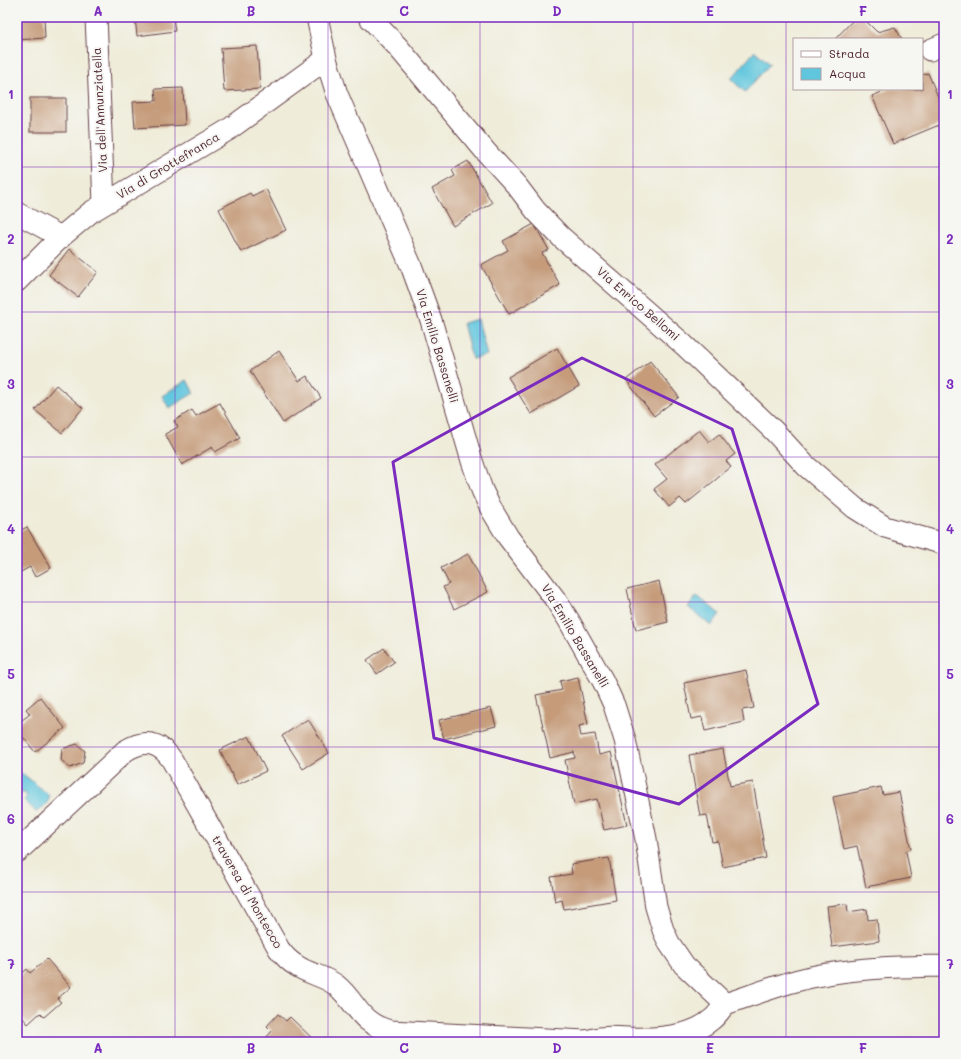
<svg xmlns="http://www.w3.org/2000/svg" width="961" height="1059" font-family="Mali,sans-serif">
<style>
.water{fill:#60c6dd;stroke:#557284}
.building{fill:#c59b7a}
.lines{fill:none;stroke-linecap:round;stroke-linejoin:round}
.minor-casing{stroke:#633e45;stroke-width:23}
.minor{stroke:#fff;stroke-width:21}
.marked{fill:none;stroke:#7b2cbf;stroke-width:3;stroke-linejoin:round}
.grid{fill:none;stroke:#7b2cbf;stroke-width:1;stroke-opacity:0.55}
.labels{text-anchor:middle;stroke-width:4;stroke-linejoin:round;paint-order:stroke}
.street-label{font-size:12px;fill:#4a1f2b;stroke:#f6f6f2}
.neatline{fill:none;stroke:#7b2cbf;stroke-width:1.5}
.grid-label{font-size:13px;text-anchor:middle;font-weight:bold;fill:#7b2cbf}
</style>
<rect width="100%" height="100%" fill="#f6f6f2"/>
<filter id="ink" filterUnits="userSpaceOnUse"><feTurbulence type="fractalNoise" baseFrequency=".025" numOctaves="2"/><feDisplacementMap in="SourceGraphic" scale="8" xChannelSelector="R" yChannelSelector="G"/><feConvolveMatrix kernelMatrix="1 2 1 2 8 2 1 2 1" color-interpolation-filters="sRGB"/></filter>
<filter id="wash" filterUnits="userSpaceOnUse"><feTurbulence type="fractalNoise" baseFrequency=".012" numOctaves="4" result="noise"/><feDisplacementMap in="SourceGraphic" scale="16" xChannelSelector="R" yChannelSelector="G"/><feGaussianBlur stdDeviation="0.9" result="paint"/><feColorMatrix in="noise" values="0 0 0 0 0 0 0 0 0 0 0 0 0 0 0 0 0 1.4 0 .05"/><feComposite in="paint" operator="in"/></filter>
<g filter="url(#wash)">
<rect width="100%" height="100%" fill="#efecd9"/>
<!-- water -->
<g class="water">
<path d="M 755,51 L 770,64 L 745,92 L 731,79 Z"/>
<path d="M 478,319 L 487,355 L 472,359 L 463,323 Z"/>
<path d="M 187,380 L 194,393 L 169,408 L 162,396 Z"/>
<path d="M 697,596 L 720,614 L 711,626 L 688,607 Z"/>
<path d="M 20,773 L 23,774 L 49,795 C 50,803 42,808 36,812 L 24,800 L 27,797 L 25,793 L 17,793 L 17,774 Z"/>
</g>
<g id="blocks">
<!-- building -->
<g class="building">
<path d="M 17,17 L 44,17 L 45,38 L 17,40 Z"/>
<path d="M 135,17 L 173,17 L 175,31 L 137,36 Z"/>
<path d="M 856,17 L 862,17 L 877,32 L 895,27 L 902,39 L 835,39 Z"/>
<path d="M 257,46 L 260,89 L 224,91 L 221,48 Z"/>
<path d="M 928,73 L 944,111 L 944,123 L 893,144 L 872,96 L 889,89 L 922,89 L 922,75 Z"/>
<path d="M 183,88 L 185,125 L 135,128 L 133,102 L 156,101 L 155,89 Z"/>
<rect x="30" y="98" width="36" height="34"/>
<path d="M 468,161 L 492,203 L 453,226 L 432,189 L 455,176 L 452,170 Z"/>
<path d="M 266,189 L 286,230 L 241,252 L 219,209 L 250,193 L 252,196 Z"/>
<path d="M 534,224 L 549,250 L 542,253 L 560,285 L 509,314 L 481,265 L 508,250 L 503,241 Z"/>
<path d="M 69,249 L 98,272 L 78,297 L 49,275 Z"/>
<path d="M 557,348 L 579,386 L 531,414 L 508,377 Z"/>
<path d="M 279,351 L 299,381 L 307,376 L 321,398 L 283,423 L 250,371 Z"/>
<path d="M 650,361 L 679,397 L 654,416 L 626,380 Z"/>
<path d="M 56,385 L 83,408 L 62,433 L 35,410 Z"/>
<path d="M 220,403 L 240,438 L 215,452 L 212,447 L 182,465 L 165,434 L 178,427 L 174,421 L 192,410 L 196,416 Z"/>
<path d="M 699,430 L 709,442 L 719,434 L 735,454 L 726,461 L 731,467 L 686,504 L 680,498 L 669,507 L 654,489 L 667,479 L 655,465 Z"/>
<path d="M 27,527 L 51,568 L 35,577 L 30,567 L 17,574 L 17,532 Z"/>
<path d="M 468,554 L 488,592 L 454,609 L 443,587 L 449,584 L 441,568 Z"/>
<path d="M 659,581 L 668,622 L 636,630 L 627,589 Z"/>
<path d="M 384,648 L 394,662 L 377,674 L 367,660 Z"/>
<path d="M 746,670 L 754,708 L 742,710 L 744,722 L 705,731 L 702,717 L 691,719 L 684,683 Z"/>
<path d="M 578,677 L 588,724 L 579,726 L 581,736 L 595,734 L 599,755 L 611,752 L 627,825 L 604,830 L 597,799 L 574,804 L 565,760 L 575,758 L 574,752 L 550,758 L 536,695 L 562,690 L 560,681 Z"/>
<path d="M 40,697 L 65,728 L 35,752 L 23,737 L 17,742 L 17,724 L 30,714 L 26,709 Z"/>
<path d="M 491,708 L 496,726 L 444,739 L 439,720 Z"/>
<path d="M 308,719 L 329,753 L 303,769 L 282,736 Z"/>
<path d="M 249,736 L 266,771 L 237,785 L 220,750 Z"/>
<path d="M 77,744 L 85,751 L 83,763 L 70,768 L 61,760 L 62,749 Z"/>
<path d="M 723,749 L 730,786 L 753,782 L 766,858 L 723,867 L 718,841 L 712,842 L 707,815 L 700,816 L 689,755 Z"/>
<path d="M 881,787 L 883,795 L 899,792 L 911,849 L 906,851 L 911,878 L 866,887 L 857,846 L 844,849 L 833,797 Z"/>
<path d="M 609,858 L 616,900 L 564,909 L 562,900 L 555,902 L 551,877 L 572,874 L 571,864 Z"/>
<path d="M 847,904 L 848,912 L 867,909 L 868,920 L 877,919 L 879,941 L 832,947 L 827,906 Z"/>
<path d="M 47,959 L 71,987 L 57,999 L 61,1002 L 44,1017 L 40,1013 L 28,1024 L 17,1011 L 17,978 L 27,969 L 30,973 Z"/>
<path d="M 278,1014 L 286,1021 L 290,1017 L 316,1042 L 271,1042 L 266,1038 L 272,1031 L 267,1026 Z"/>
</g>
</g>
</g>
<g filter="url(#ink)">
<use href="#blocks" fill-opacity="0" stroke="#633e45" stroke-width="1"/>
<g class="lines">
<!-- minor casing -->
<g class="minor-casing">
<g id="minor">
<path d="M 96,17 L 104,203"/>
<path d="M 317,17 L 326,59 L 337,94 L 412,268 L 431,320 L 472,461 L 482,490 L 490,507 L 508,537 L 555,599 L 568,619 L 603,681 L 614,705 L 625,740 L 646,839 L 656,907 L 663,930 L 669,943 L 684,965 L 725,1004 C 759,993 793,979 828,974 C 866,967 905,967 944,966"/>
<path d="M 369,17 L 397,46 L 486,152 L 517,186 L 536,211 L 561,237 L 684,345 L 774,431 L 806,466 L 855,508 L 885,527 L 944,544"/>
<path d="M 930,50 L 944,44"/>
<path d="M 17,213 L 61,237"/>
<path d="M 17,281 L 61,237 L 91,212 L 228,130 L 326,59"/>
<path d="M 17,852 L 125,751 C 144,739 159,741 172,760 L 279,949 C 284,956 290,962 297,966 C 309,974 324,976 336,985 C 358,1003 358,1023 390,1031 L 585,1041"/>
<path d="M 584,1042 C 599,1036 613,1037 629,1038 C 655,1039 690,1038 711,1020 C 717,1016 721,1009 725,1004"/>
</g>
</g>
<!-- minor -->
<use href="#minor" class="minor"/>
</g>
</g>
<!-- marked area -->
<path class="marked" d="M 582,358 L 732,429 L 818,704 L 679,804 L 434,738 L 393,462 Z"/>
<!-- grid -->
<path class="grid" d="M 175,17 L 175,1042M 328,17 L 328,1042M 480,17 L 480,1042M 633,17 L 633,1042M 786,17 L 786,1042M 17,167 L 944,167M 17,312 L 944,312M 17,457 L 944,457M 17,602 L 944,602M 17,747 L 944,747M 17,892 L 944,892"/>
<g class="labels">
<!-- street labels -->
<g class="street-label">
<text transform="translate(100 110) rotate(-93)" y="4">Via dell'Annunziatella</text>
<text transform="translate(168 166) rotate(-31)" y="4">Via di Grottefranca</text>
<text transform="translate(638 304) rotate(41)" y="4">Via Enrico Bellomi</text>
<text transform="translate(437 346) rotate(73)" y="4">Via Emilio Bassanelli</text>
<text transform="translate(575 636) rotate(59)" y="4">Via Emilio Bassanelli</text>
<text transform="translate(247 892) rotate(60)" y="4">traversa di Montecco</text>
</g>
</g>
<!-- margin -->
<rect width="961" height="1059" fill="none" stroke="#f6f6f2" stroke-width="44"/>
<!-- legend -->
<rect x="793" y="38" width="130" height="52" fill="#f6f6f2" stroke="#b1a0a2"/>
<rect x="801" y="51" width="20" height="6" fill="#ffffff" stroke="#b1a0a2"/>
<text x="829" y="58" font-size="12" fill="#4a1f2b">Strada</text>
<rect x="801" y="68" width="20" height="12" fill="#60c6dd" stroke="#b1a0a2"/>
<text x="829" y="78" font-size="12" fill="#4a1f2b">Acqua</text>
<rect x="22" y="22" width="917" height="1015" class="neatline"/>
<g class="grid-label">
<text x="98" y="16">A</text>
<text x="251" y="16">B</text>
<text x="404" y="16">C</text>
<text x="557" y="16">D</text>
<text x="710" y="16">E</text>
<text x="863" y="16">F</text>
<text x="11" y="99">1</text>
<text x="950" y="99">1</text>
<text x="11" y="244">2</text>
<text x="950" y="244">2</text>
<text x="11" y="389">3</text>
<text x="950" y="389">3</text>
<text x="11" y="534">4</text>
<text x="950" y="534">4</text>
<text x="11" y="679">5</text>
<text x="950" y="679">5</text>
<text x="11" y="824">6</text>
<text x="950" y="824">6</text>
<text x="11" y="969">7</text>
<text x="950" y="969">7</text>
<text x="98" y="1053">A</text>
<text x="251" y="1053">B</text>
<text x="404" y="1053">C</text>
<text x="557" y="1053">D</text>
<text x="710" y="1053">E</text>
<text x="863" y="1053">F</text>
</g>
</svg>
